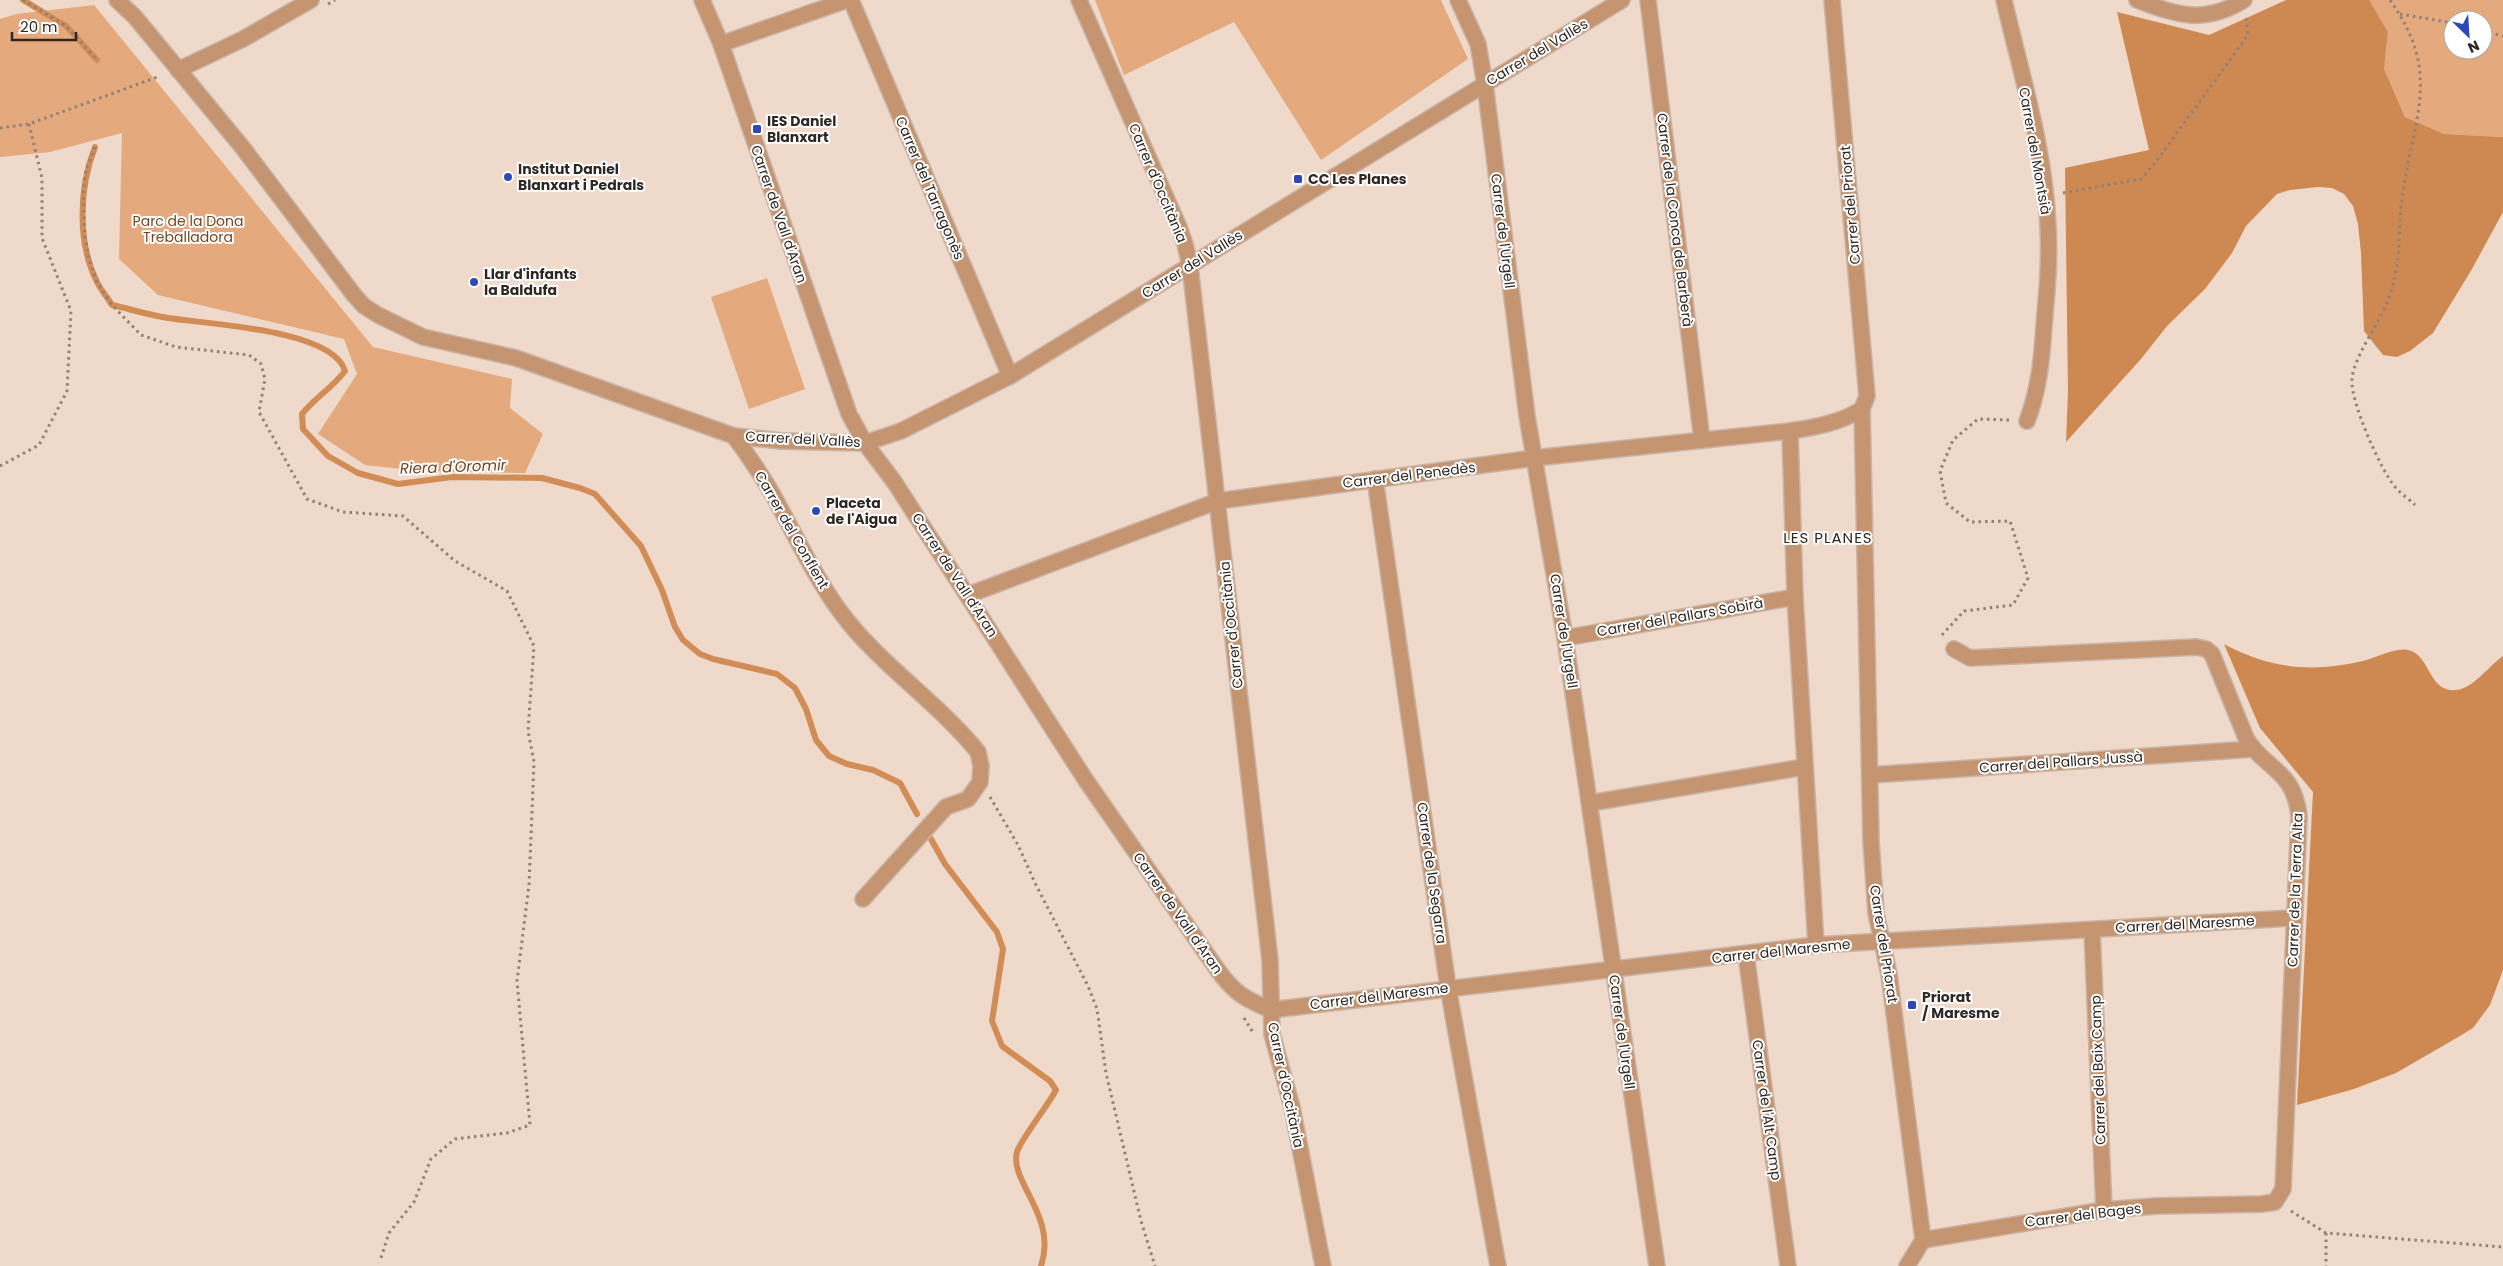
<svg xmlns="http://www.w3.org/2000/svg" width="2503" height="1266" font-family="Poppins,sans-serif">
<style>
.green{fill:#e4a97d;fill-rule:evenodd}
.forest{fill:#ce8952}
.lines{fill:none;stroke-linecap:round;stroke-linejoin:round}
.stream{stroke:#d28d56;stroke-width:6}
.minor-casing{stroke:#c9b5a8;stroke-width:18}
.path{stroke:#908176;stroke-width:3;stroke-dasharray:2.5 4;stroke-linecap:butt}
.minor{stroke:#c59470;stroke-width:15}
.poi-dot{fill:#2e48b8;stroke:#fff;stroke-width:2}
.labels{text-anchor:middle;stroke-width:4;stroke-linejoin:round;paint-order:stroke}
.street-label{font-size:14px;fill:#2f2721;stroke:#fff}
.poi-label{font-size:14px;font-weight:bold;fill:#2f2721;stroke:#fff;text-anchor:start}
.park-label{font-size:14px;fill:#75461e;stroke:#fff}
.water-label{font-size:15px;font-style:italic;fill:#74451d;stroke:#fff}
.neighbourhood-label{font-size:15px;letter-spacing:1px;fill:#2f2721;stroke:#fff}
</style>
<rect width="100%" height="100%" fill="#efd9ca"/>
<!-- green -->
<g class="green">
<path d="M 1095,0 L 1441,0 L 1468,59 L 1321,160 L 1234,22 L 1124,75 Z"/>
<path d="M 2368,0 L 2503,0 L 2503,137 L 2444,134 L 2405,117 L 2384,69 L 2388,32 ZM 2453,20 L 2483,20 L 2483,50 L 2453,50 Z"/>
<path d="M 94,5 L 373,347 L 512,379 L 510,408 L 543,434 L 525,473 L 421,471 L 365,465 L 318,434 L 357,374 L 344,339 L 158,295 L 119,259 L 122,133 L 50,152 L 0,157 L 0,19 L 17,14 Z"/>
<path d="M 767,278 L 805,389 L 749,409 L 711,297 Z"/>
</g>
<!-- forest -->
<g class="forest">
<path d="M 2286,0 L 2369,0 L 2388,32 L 2384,69 L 2405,117 L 2444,134 L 2503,137 L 2503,212 L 2472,269 L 2433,333 L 2410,351 L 2397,357 L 2383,355 L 2364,331 L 2361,253 L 2358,224 L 2353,206 L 2344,194 L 2332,188 L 2318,187 L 2290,190 L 2277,194 L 2246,226 L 2232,253 L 2205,289 L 2167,326 L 2141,359 L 2066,442 L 2068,391 L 2065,168 L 2149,150 L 2117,12 L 2209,35 Z"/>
<path d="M 2224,644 C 2271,669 2313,673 2363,661 C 2376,658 2395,647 2408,650 C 2429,654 2428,687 2450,690 C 2471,693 2488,666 2503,656 L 2503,970 L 2490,1005 L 2473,1028 L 2460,1036 L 2396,1073 L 2354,1089 L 2297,1105 L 2313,792 L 2260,728 Z"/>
</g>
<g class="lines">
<!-- stream -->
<g class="stream">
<path d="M 23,0 L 66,26 L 97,60"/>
<path d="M 95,147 C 79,188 77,242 97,282 C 101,290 107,297 112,305 C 130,309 149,315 168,318 C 205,324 333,329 345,371 C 332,388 315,398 302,414 L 303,429 L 328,456 L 358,473 L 398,484 L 452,477 L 542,478 L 580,488 L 595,494 L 641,546 L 662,590 L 675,627 L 683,640 L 700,654 L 713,659 L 777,674 L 795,688 L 806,709 L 816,740 L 829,756 L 847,764 L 873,770 L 900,783 L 917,814"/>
<path d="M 931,839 L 945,864 L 997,932 L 1003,949 L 992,1021 L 1002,1046 L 1050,1081 L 1056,1090 C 1047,1107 1021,1139 1017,1152 C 1009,1182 1058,1216 1041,1266"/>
</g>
<!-- minor casing -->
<g class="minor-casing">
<g id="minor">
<path d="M 117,0 L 135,17 L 243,148 L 354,295 L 364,306 L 378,315 L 423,337 L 516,358 L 734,436 L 782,441 L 865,443 L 901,431 L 1010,376 L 1622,0"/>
<path d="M 702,0 L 721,44 L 849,414 L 865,443 L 895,483 L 1085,779 L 1217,969 C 1234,993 1245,999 1271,1010"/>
<path d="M 851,0 L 1010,376"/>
<path d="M 1079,0 L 1179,227 L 1185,244 L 1190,266 L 1270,960 L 1272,1034 L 1292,1107 L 1323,1266"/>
<path d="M 1458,0 L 1478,44 L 1485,84 L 1527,416 L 1565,638 L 1657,1266"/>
<path d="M 1648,0 L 1702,440"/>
<path d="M 1832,0 L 1867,396 L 1862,409 L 1871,841 L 1876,913 L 1889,974 L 1923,1240"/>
<path d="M 2004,0 C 2021,74 2045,150 2048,226 C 2050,259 2047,292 2044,325 C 2042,358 2039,390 2027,421"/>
<path d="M 2137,0 C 2177,16 2206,24 2244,0"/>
<path d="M 721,44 L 847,0"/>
<path d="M 178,70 L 243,39 L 311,0"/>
<path d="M 1790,431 L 1795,597 L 1816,945"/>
<path d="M 734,436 C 750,458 766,481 779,506 C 801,546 820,587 849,623 C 888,670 940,705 978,752 L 981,766 L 980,782 L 968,799 L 946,807 L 863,899"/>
<path d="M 1375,479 L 1448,987 L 1498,1266"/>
<path d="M 968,595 L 1218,501 L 1534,458 L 1790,431 C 1816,427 1840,423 1862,409"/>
<path d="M 1565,638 L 1795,597"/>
<path d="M 1870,775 L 2253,749"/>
<path d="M 1590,803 L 1804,767"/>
<path d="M 2092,930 L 2104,1210"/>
<path d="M 1746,954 L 1788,1266"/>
<path d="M 1271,1010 L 1816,945 L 2293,918"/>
<path d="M 1907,1266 L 1923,1240 L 2104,1210 L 2156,1206 L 2262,1204 L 2275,1202 L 2283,1189 L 2299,816 C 2294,769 2265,770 2246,738 L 2212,654 L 2206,649 L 2196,647 L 1970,658 L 1954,649"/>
</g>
</g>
<!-- path -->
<g class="path">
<path d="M 23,0 L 66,26 L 97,60"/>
<path d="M 2390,0 C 2442,73 2414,115 2403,192 C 2397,229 2403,259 2389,297 C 2381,322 2354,355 2352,379 C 2350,402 2381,470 2395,487 C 2401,494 2409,499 2415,505"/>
<path d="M 328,4 L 335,0"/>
<path d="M 2400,14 L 2453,23"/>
<path d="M 2483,31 L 2503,36"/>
<path d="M 0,128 L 29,124 L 160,76"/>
<path d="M 95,147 L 86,170 L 83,194 L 85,236 L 89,259 L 97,282 L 112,305 L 141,335 L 176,347 L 249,355 L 261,364 L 265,379 L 259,412 L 307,499 L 343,512 L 403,516 L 455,561 L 507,591 L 534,646 L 528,731 L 534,762 L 529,885 L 517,981 L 530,1125 L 507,1133 L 455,1139 L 431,1159 L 414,1202 L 389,1233 L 380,1261"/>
<path d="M 2063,193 L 2141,179 L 2158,159 L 2248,35 L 2246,17"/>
<path d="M 0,466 L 39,445 L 67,391 L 71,311 L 42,238 L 42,178 L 29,124"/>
<path d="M 1942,635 L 1964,611 L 2013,605 L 2028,578 L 2010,521 L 1970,522 L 1946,503 L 1940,471 L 1953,440 L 1978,419 L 2009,420"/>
<path d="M 990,797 L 1018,845 L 1035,883 L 1088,986 L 1097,1009 L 1106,1073 L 1141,1221 L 1155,1266"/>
<path d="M 1244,1018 L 1254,1034"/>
<path d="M 2291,1211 L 2326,1233 L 2503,1247"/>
<path d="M 2326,1233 L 2326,1266"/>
</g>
<!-- minor -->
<use href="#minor" class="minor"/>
</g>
<!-- markers -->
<g class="poi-dot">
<rect x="752" y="124" width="10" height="10" rx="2.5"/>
<circle cx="508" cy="177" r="5"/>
<rect x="1293" y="174" width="10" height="10" rx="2.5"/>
<circle cx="474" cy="282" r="5"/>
<circle cx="816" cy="511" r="5"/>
<rect x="1907" y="1000" width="10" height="10" rx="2.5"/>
</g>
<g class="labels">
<!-- street labels -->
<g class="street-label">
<text transform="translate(1537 52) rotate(-31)" y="5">Carrer del Vallès</text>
<text transform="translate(2035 151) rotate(80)" y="5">Carrer del Montsià</text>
<text transform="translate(1158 183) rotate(67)" y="5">Carrer d'Occitània</text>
<text transform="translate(930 188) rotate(67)" y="5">Carrer del Tarragonès</text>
<text transform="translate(1850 205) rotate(-95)" y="5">Carrer del Priorat</text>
<text transform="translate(779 214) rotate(71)" y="5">Carrer de Vall d'Aran</text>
<text transform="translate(1675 220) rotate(83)" y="5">Carrer de la Conca de Barberà</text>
<text transform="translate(1503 231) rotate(83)" y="5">Carrer de l'Urgell</text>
<text transform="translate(1192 264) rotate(-32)" y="5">Carrer del Vallès</text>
<text transform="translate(803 439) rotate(3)" y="5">Carrer del Vallès</text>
<text transform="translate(1409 475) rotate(-7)" y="5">Carrer del Penedès</text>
<text transform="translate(792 530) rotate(60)" y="5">Carrer del Conflent</text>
<text transform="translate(955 575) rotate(57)" y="5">Carrer de Vall d'Aran</text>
<text transform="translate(1680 617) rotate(-10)" y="5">Carrer del Pallars Sobirà</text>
<text transform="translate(1231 625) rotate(-96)" y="5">Carrer d'Occitània</text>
<text transform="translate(1564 631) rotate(81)" y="5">Carrer de l'Urgell</text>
<text transform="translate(2061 762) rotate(-4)" y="5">Carrer del Pallars Jussà</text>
<text transform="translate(1432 873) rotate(82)" y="5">Carrer de la Segarra</text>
<text transform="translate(2295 890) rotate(-88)" y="5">Carrer de la Terra Alta</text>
<text transform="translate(1178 913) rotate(55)" y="5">Carrer de Vall d'Aran</text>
<text transform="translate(2185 924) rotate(-3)" y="5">Carrer del Maresme</text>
<text transform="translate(1884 944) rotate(81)" y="5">Carrer del Priorat</text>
<text transform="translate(1781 951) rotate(-6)" y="5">Carrer del Maresme</text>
<text transform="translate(1379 996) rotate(-7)" y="5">Carrer del Maresme</text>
<text transform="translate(1622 1032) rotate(82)" y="5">Carrer de l'Urgell</text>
<text transform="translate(2098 1070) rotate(-92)" y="5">Carrer del Baix Camp</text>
<text transform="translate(1286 1085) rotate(78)" y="5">Carrer d'Occitània</text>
<text transform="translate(1767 1110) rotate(82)" y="5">Carrer de l'Alt Camp</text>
<text transform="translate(2083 1215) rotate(-7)" y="5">Carrer del Bages</text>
</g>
<!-- poi labels -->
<g class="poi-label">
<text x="767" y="126">IES Daniel<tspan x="767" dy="16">Blanxart</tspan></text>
<text x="518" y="174">Institut Daniel<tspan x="518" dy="16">Blanxart i Pedrals</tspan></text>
<text x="1308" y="184">CC Les Planes</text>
<text x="484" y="279">Llar d'infants<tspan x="484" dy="16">la Baldufa</tspan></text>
<text x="826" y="508">Placeta<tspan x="826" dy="16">de l'Aigua</tspan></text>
<text x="1922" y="1002">Priorat<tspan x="1922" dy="16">/ Maresme</tspan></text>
</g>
<!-- park labels -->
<g class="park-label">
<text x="188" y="226">Parc de la Dona<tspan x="188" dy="16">Treballadora</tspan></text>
</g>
<!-- water labels -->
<g class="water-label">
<text transform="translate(453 467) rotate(-2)" y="5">Riera d'Oromir</text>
</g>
<!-- neighbourhood labels -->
<g class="neighbourhood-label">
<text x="1828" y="543">LES PLANES</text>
</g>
</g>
<!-- north arrow -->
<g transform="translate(2468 35) rotate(155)"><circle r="24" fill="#ffffff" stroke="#aca9a6"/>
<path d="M0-4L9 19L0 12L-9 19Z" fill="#2e48b8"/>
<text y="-8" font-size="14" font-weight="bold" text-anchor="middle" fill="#2f2721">N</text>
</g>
<!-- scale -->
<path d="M12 32v8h64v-8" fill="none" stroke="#2f2721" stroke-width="2.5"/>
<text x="20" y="32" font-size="15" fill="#2f2721" stroke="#ffffff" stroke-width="4" paint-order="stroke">20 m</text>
</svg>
